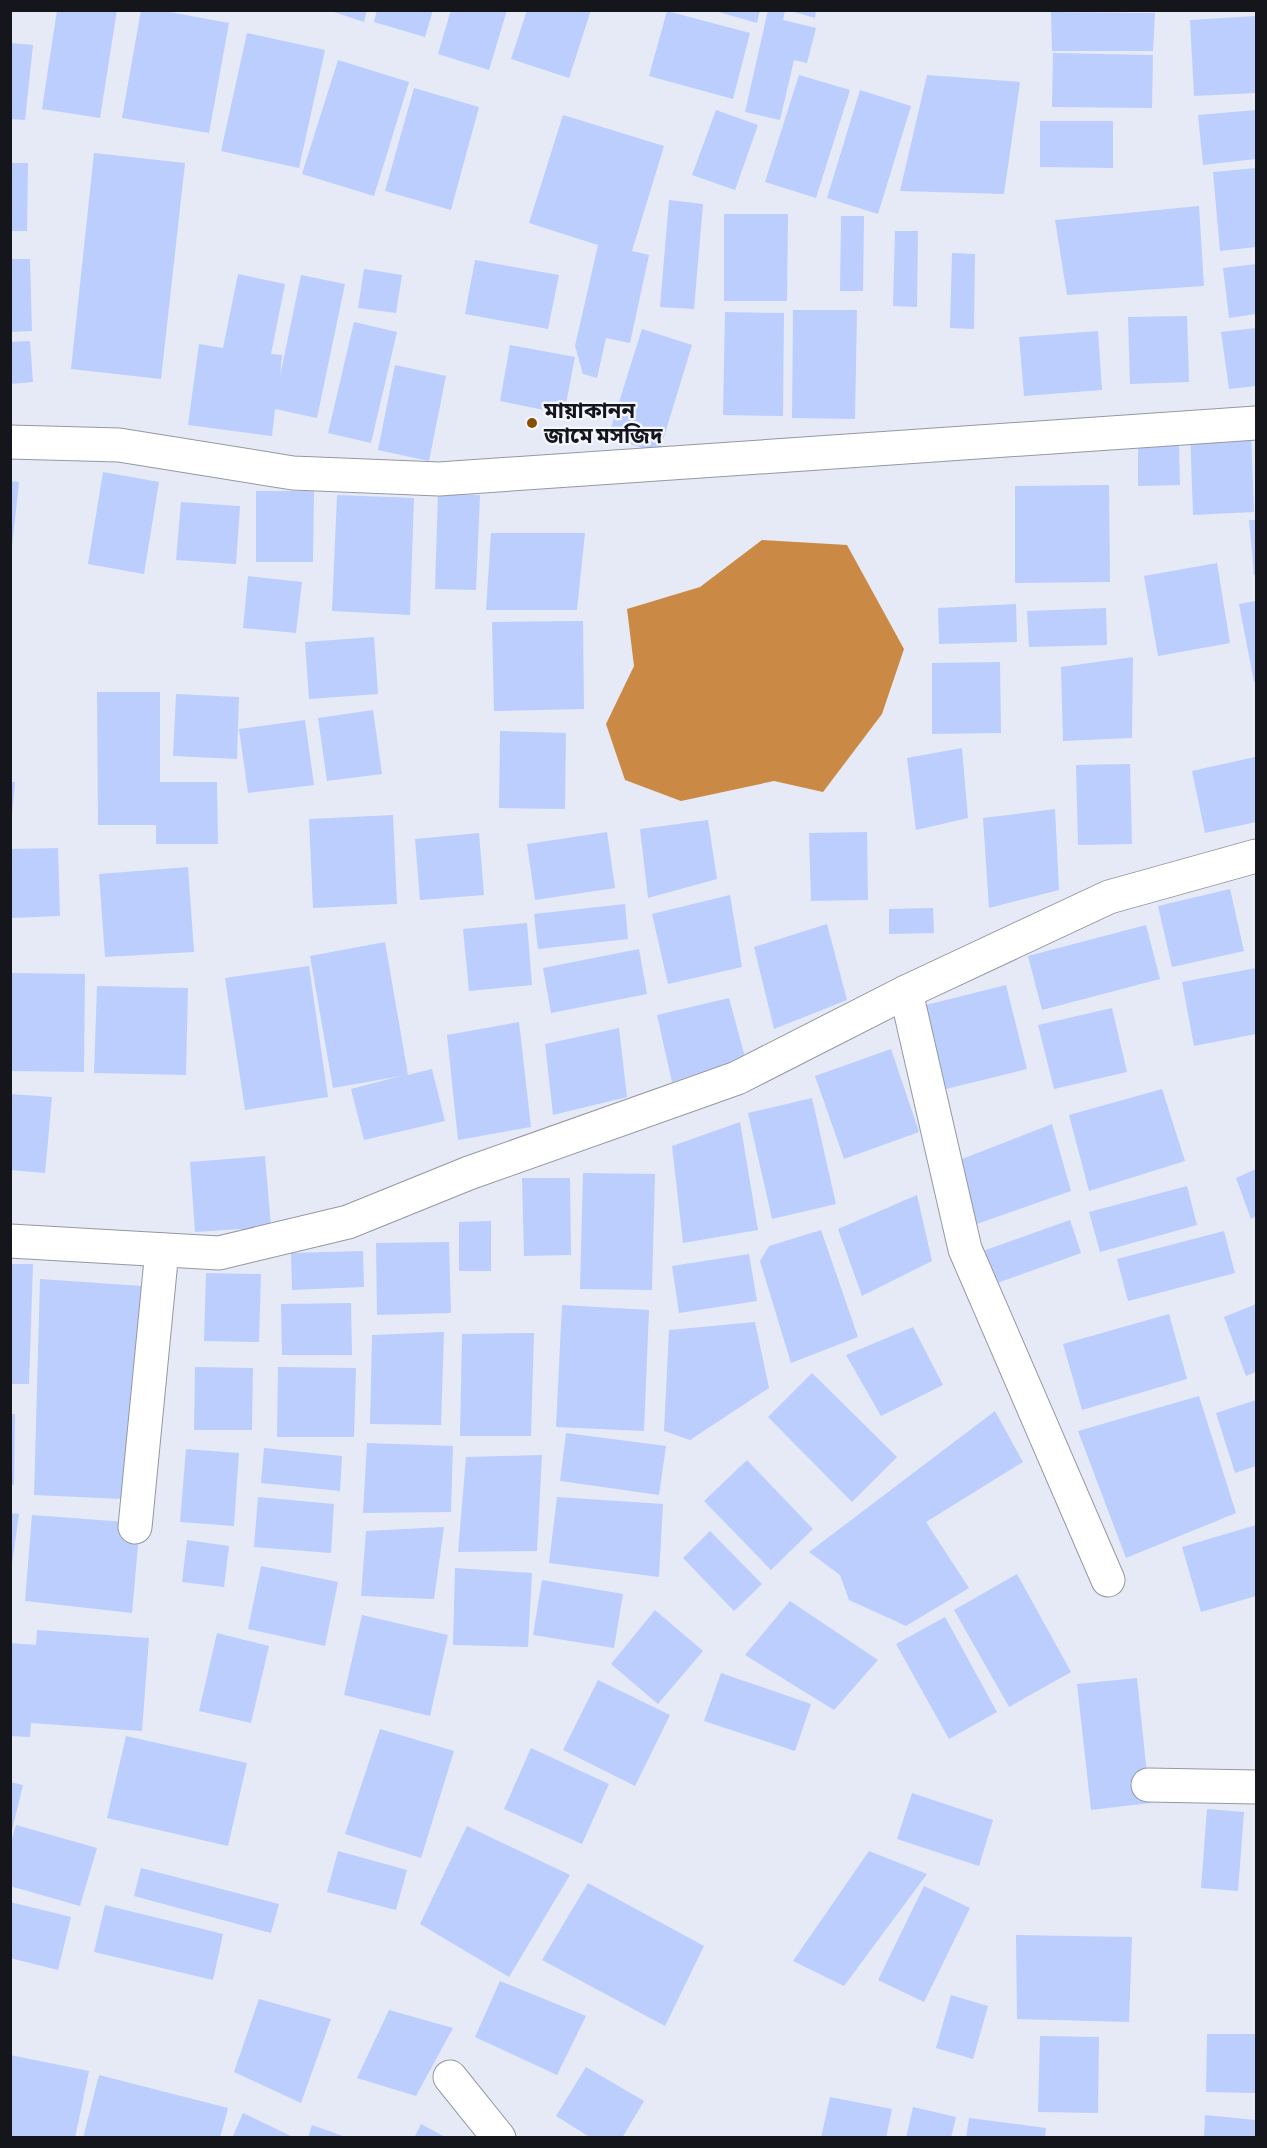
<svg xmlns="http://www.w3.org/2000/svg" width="1267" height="2148" font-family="'Sofia Sans Condensed','Noto Sans Bengali',sans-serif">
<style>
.water{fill:#ca8a45}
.building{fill:#bbcefe}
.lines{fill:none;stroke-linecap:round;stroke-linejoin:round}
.minor-casing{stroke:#9398a3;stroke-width:35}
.minor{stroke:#fff;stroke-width:33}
.poi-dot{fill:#875001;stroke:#f4f7ff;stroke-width:2}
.labels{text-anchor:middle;stroke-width:4.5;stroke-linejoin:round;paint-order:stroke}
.poi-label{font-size:22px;font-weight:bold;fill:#15161b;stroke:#f4f7ff;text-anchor:start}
</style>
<rect width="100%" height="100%" fill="#e5eaf6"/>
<!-- water -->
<path class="water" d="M 762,540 L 847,545 L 904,649 L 882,714 L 823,792 L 774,781 L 681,801 L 625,780 L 606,724 L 634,666 L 627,609 L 700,587 Z"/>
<!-- building -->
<g class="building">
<path d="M 57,10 L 117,10 L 100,118 L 42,109 Z"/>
<path d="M 141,10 L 159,10 L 229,23 L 209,133 L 122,118 Z"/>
<path d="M 328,10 L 367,10 L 364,22 Z"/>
<path d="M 377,10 L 433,10 L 425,37 L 374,22 Z"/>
<path d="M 451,10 L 507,10 L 489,70 L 438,54 Z"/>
<path d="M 527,10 L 591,10 L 569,78 L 511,59 Z"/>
<path d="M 712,10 L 760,10 L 757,23 Z"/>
<path d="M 768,10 L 785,10 L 783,20 L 816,28 L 807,63 L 794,60 L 780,120 L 745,112 Z"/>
<path d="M 787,10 L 816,10 L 815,18 Z"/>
<path d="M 667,11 L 750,33 L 733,99 L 649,76 Z"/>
<path d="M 1051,12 L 1155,13 L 1153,51 L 1052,51 Z"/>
<path d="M 1256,16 L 1256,93 L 1194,96 L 1190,20 Z"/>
<path d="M 247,33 L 325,50 L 299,168 L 221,151 Z"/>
<path d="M 10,43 L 33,45 L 25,120 L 10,119 Z"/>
<path d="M 1053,53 L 1153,55 L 1152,108 L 1052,107 Z"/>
<path d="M 338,60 L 409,82 L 374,196 L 302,174 Z"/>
<path d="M 799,75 L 850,90 L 816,198 L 765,182 Z"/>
<path d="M 927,75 L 1020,82 L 1004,194 L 900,191 Z"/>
<path d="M 414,88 L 479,107 L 451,210 L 385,191 Z"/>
<path d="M 860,90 L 911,106 L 878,214 L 827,198 Z"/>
<path d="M 716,110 L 758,125 L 735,190 L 692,175 Z"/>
<path d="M 1256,110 L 1256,159 L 1203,165 L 1198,115 Z"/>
<path d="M 563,115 L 664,146 L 632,251 L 649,255 L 630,343 L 606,338 L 597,378 L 583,374 L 575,346 L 598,245 L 529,223 Z"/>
<path d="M 1040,121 L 1113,121 L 1113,168 L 1040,167 Z"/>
<path d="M 94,153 L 185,163 L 161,379 L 71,369 Z"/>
<path d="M 10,163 L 28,163 L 27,231 L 10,231 Z"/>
<path d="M 1256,168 L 1256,247 L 1220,251 L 1213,172 Z"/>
<path d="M 669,200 L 703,204 L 694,309 L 660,307 Z"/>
<path d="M 1199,206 L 1204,286 L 1067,295 L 1055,220 Z"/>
<path d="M 724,214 L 788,214 L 787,301 L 724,301 Z"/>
<path d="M 841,216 L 864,216 L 863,291 L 840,291 Z"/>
<path d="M 895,231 L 918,231 L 917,307 L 893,306 Z"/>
<path d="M 952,253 L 975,254 L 974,329 L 950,328 Z"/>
<path d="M 10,259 L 30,259 L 32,331 L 10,332 Z"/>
<path d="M 475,260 L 559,275 L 548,329 L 465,314 Z"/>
<path d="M 1256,264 L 1256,314 L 1229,318 L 1223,268 Z"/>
<path d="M 364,269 L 402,275 L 396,313 L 358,308 Z"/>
<path d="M 238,274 L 285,284 L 271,354 L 282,355 L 280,376 L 301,275 L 345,284 L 317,418 L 275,409 L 272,436 L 188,425 L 199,344 L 223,348 Z"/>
<path d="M 793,310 L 857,310 L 855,419 L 792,418 Z"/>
<path d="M 725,312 L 784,313 L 783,416 L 723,415 Z"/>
<path d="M 1187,316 L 1189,382 L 1130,384 L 1128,317 Z"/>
<path d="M 354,322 L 397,332 L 371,443 L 328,433 Z"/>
<path d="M 1256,328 L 1256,386 L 1229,389 L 1221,332 Z"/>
<path d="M 642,329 L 692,345 L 659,453 L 608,437 Z"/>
<path d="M 1098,331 L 1102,390 L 1024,396 L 1019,337 Z"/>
<path d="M 30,341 L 33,382 L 10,384 L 10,342 Z"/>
<path d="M 510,345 L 575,357 L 564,414 L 500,401 Z"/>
<path d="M 395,365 L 446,376 L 429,461 L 378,450 Z"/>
<path d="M 1251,428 L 1254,512 L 1193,515 L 1190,430 Z"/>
<path d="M 1138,445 L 1179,445 L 1180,485 L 1138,486 Z"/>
<path d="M 103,472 L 159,482 L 144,574 L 88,564 Z"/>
<path d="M 10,481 L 19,482 L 12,547 L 10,547 Z"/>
<path d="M 1109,485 L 1110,582 L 1015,583 L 1015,486 Z"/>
<path d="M 256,491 L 314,491 L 313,562 L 256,562 Z"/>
<path d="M 438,494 L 480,495 L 476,590 L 435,589 Z"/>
<path d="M 337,495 L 414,498 L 410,615 L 332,611 Z"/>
<path d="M 181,502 L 240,506 L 236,564 L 176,560 Z"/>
<path d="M 1249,520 L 1256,520 L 1256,574 L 1254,575 Z"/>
<path d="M 491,533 L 585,533 L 577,610 L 486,610 Z"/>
<path d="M 1217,563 L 1230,643 L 1158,656 L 1144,576 Z"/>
<path d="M 248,576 L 302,582 L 296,633 L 243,628 Z"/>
<path d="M 1256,601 L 1256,682 L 1254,682 L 1239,604 Z"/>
<path d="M 1016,604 L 1017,642 L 939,644 L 938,608 Z"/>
<path d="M 1106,608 L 1107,645 L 1029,647 L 1027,611 Z"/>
<path d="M 583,621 L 584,709 L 494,711 L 492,622 Z"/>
<path d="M 374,637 L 378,694 L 309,699 L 305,642 Z"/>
<path d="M 1133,657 L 1132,738 L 1063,741 L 1061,667 Z"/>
<path d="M 1000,662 L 1001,733 L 932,734 L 932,663 Z"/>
<path d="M 97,692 L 160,692 L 160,782 L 217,782 L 218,844 L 156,844 L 156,825 L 98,825 Z"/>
<path d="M 176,694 L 239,697 L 237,759 L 173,756 Z"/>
<path d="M 373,710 L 382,774 L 327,781 L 318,718 Z"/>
<path d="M 305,720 L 314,785 L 248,793 L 239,729 Z"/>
<path d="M 500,731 L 566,733 L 565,809 L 499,808 Z"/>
<path d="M 962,748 L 968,818 L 916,830 L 907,758 Z"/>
<path d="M 1255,757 L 1256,822 L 1205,833 L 1192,771 Z"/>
<path d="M 1130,764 L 1132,844 L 1078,845 L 1076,765 Z"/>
<path d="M 10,782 L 15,782 L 12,815 L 10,815 Z"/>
<path d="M 1055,809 L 1059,890 L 989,908 L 983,818 Z"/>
<path d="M 393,815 L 397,904 L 313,908 L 309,819 Z"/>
<path d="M 708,820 L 717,879 L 648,898 L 640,829 Z"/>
<path d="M 607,832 L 615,888 L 535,900 L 527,844 Z"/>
<path d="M 867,832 L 868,900 L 811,901 L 809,833 Z"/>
<path d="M 479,833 L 484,895 L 420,900 L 415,839 Z"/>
<path d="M 58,848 L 60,916 L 11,918 L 10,849 Z"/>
<path d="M 188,867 L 194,952 L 105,957 L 99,874 Z"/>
<path d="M 1230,889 L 1244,951 L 1172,967 L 1158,906 Z"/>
<path d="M 730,895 L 742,967 L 668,984 L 652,914 Z"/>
<path d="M 625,904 L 628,939 L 538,949 L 534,914 Z"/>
<path d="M 933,908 L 934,933 L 889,934 L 889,909 Z"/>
<path d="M 527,923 L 532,985 L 469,991 L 463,929 Z"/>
<path d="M 827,924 L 847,1000 L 774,1029 L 754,947 Z"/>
<path d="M 1146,925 L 1160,979 L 1042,1010 L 1028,956 Z"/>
<path d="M 385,942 L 408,1075 L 432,1069 L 445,1121 L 364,1140 L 351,1089 L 401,1076 L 333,1088 L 310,956 Z"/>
<path d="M 639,949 L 647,994 L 551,1013 L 543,968 Z"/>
<path d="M 309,966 L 328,1097 L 245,1110 L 225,978 Z"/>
<path d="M 1256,968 L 1256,1034 L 1194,1046 L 1182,982 Z"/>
<path d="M 10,973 L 85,974 L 84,1072 L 10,1071 Z"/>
<path d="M 1006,985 L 1027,1069 L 942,1090 L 922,1006 Z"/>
<path d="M 97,986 L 188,988 L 186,1075 L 94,1073 Z"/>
<path d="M 729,998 L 745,1057 L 672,1082 L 657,1015 Z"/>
<path d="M 1112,1008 L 1127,1072 L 1054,1089 L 1038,1025 Z"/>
<path d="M 519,1022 L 531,1127 L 458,1140 L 447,1035 Z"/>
<path d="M 619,1028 L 627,1097 L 553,1115 L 545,1044 Z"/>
<path d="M 891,1049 L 919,1132 L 844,1159 L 815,1076 Z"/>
<path d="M 1162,1089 L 1185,1161 L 1089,1191 L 1069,1115 Z"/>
<path d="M 10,1094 L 52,1097 L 45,1173 L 10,1170 Z"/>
<path d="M 812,1098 L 836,1204 L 772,1219 L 748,1113 Z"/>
<path d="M 740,1122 L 758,1230 L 683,1243 L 672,1146 Z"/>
<path d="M 1052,1124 L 1071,1191 L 971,1226 L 957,1161 Z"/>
<path d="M 265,1156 L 271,1227 L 195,1232 L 190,1162 Z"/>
<path d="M 1256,1169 L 1256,1216 L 1251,1219 L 1236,1178 Z"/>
<path d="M 583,1173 L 655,1174 L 652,1290 L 580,1289 Z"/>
<path d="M 522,1178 L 570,1178 L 571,1255 L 524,1256 Z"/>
<path d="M 1187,1186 L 1197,1225 L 1100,1252 L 1089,1212 Z"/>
<path d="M 917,1195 L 932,1261 L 862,1296 L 838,1229 Z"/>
<path d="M 1070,1220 L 1081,1253 L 989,1286 L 977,1253 Z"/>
<path d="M 491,1221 L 491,1271 L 459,1271 L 459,1222 Z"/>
<path d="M 821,1230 L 858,1337 L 791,1363 L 760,1261 L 769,1246 Z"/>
<path d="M 1224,1231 L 1235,1273 L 1128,1301 L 1117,1259 Z"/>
<path d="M 449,1242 L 451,1313 L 377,1315 L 376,1243 Z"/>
<path d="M 363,1251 L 364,1287 L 292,1290 L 291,1253 Z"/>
<path d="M 749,1254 L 757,1301 L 679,1313 L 672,1266 Z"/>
<path d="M 10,1264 L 33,1264 L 29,1384 L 10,1384 Z"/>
<path d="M 206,1273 L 261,1274 L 259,1342 L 204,1341 Z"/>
<path d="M 40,1279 L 157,1287 L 145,1500 L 34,1495 Z"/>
<path d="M 351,1303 L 352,1355 L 282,1355 L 281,1304 Z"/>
<path d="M 1256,1304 L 1256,1372 L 1246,1376 L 1224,1317 Z"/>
<path d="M 562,1305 L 649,1310 L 644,1431 L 556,1427 Z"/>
<path d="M 1169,1314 L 1187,1379 L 1082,1410 L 1063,1344 Z"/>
<path d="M 755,1322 L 769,1388 L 690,1440 L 664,1431 L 669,1330 Z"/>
<path d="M 913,1327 L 943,1385 L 881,1416 L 846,1355 Z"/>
<path d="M 444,1332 L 441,1425 L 370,1424 L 372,1335 Z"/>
<path d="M 534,1333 L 531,1436 L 460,1436 L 462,1334 Z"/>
<path d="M 195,1367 L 253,1368 L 252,1430 L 194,1430 Z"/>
<path d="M 278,1367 L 356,1368 L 354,1437 L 277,1437 Z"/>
<path d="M 812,1373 L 897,1457 L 852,1502 L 768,1417 Z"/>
<path d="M 1199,1396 L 1236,1513 L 1126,1558 L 1078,1431 Z"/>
<path d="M 1256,1400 L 1256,1466 L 1235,1473 L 1216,1413 Z"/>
<path d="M 995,1411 L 1023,1462 L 926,1522 L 969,1588 L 906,1626 L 849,1600 L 840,1575 L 809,1552 Z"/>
<path d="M 10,1414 L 15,1414 L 14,1485 L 10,1485 Z"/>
<path d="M 566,1433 L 666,1446 L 659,1495 L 560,1481 Z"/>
<path d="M 367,1443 L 453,1446 L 451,1512 L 363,1513 Z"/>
<path d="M 264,1448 L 342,1456 L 340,1491 L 261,1483 Z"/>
<path d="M 186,1449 L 239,1453 L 234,1526 L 180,1522 Z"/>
<path d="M 542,1455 L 537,1551 L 458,1552 L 466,1457 Z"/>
<path d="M 747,1460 L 813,1529 L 771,1570 L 704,1501 Z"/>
<path d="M 258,1497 L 334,1504 L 331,1553 L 254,1547 Z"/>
<path d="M 557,1497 L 663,1504 L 659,1577 L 549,1563 Z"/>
<path d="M 10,1513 L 19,1514 L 12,1564 L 10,1564 Z"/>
<path d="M 32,1515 L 140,1523 L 132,1613 L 25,1601 Z"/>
<path d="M 1256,1525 L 1256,1596 L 1201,1612 L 1182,1547 Z"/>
<path d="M 444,1527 L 434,1599 L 361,1596 L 366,1531 Z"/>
<path d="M 710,1531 L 762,1584 L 734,1611 L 683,1558 Z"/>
<path d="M 187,1540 L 229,1546 L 224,1587 L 182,1582 Z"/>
<path d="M 261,1566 L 338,1582 L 325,1646 L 248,1629 Z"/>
<path d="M 455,1568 L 532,1573 L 528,1647 L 453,1645 Z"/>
<path d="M 1017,1574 L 1071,1672 L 1009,1707 L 954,1610 Z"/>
<path d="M 542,1580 L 623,1594 L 614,1648 L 533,1635 Z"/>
<path d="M 790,1601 L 878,1660 L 834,1710 L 745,1655 Z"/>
<path d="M 655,1610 L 703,1651 L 658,1704 L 611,1664 Z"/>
<path d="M 362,1615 L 448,1635 L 430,1716 L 344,1695 Z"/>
<path d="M 945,1617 L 997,1712 L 949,1739 L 896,1644 Z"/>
<path d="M 37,1630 L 149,1638 L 142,1731 L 31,1723 L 30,1737 L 10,1736 L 10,1643 L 36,1645 Z"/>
<path d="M 217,1633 L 269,1646 L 251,1723 L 199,1711 Z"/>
<path d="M 721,1673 L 811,1704 L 795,1751 L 704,1721 Z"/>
<path d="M 1137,1678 L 1150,1803 L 1091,1810 L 1077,1684 Z"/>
<path d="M 598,1680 L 670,1715 L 635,1786 L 563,1750 Z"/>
<path d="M 380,1729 L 454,1751 L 421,1858 L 345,1834 Z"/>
<path d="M 126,1736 L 247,1763 L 228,1846 L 107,1818 Z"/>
<path d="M 531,1748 L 609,1784 L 582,1844 L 504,1809 Z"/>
<path d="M 10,1782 L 23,1785 L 12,1830 L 10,1829 Z"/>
<path d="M 912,1793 L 993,1820 L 979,1866 L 897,1839 Z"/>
<path d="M 1207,1809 L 1244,1812 L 1238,1891 L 1201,1888 Z"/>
<path d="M 16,1825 L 97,1848 L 80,1906 L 10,1886 L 10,1845 Z"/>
<path d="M 467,1826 L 570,1875 L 509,1977 L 420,1924 Z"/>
<path d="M 338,1851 L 407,1870 L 396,1910 L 327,1892 Z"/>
<path d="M 869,1851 L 927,1874 L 844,1986 L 793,1961 Z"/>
<path d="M 141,1868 L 279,1904 L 271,1933 L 134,1896 Z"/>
<path d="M 588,1883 L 704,1946 L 665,2026 L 542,1960 Z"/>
<path d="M 924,1886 L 970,1908 L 924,2002 L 878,1980 Z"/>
<path d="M 10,1902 L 71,1917 L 58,1970 L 10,1958 Z"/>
<path d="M 105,1905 L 223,1934 L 213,1980 L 94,1952 Z"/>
<path d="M 1016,1935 L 1132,1937 L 1129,2022 L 1017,2019 Z"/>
<path d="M 500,1981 L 586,2016 L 557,2075 L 475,2037 Z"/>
<path d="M 951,1995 L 988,2006 L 973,2059 L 936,2048 Z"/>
<path d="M 259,1999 L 331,2019 L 301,2103 L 234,2072 Z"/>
<path d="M 389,2010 L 453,2028 L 416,2096 L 357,2078 Z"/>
<path d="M 1207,2034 L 1256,2034 L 1256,2093 L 1206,2092 Z"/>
<path d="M 1040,2036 L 1099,2037 L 1098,2113 L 1038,2112 Z"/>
<path d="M 10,2055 L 89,2071 L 75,2138 L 10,2138 Z"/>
<path d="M 586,2067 L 644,2101 L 622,2138 L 591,2138 L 556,2116 Z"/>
<path d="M 99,2075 L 228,2108 L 220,2138 L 83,2138 Z"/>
<path d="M 830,2097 L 892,2109 L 886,2138 L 821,2138 Z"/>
<path d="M 913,2107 L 956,2117 L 951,2138 L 906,2138 Z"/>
<path d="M 243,2113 L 295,2138 L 232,2138 Z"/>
<path d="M 1205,2115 L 1256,2120 L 1256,2138 L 1204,2138 Z"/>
<path d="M 969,2118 L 1046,2128 L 1045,2138 L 966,2138 Z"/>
<path d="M 421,2124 L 447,2138 L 414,2138 Z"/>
<path d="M 312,2125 L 346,2137 L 346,2138 L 308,2138 Z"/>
</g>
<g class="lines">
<!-- minor casing -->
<g class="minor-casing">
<g id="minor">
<path d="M 10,442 L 119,445 L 293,473 L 439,479 L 1256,423"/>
<path d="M 906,992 L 965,1249 L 1108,1580"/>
<path d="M 10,1241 L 219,1253 L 348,1222 L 469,1173 L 737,1078 L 906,992 L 1109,897 L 1256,856"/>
<path d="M 135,1527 L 162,1250"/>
<path d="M 1148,1785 L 1256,1787"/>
<path d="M 450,2077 L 499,2138"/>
</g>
</g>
<!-- minor -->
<use href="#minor" class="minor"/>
</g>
<!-- markers -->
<circle class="poi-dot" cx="532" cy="423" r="6"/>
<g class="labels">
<!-- poi labels -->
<g class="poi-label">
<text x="544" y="418">মায়াকানন<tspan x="544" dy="25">জামে মসজিদ</tspan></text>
</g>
</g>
<!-- border -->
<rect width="1267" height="2148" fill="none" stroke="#15161b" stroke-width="24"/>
</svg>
